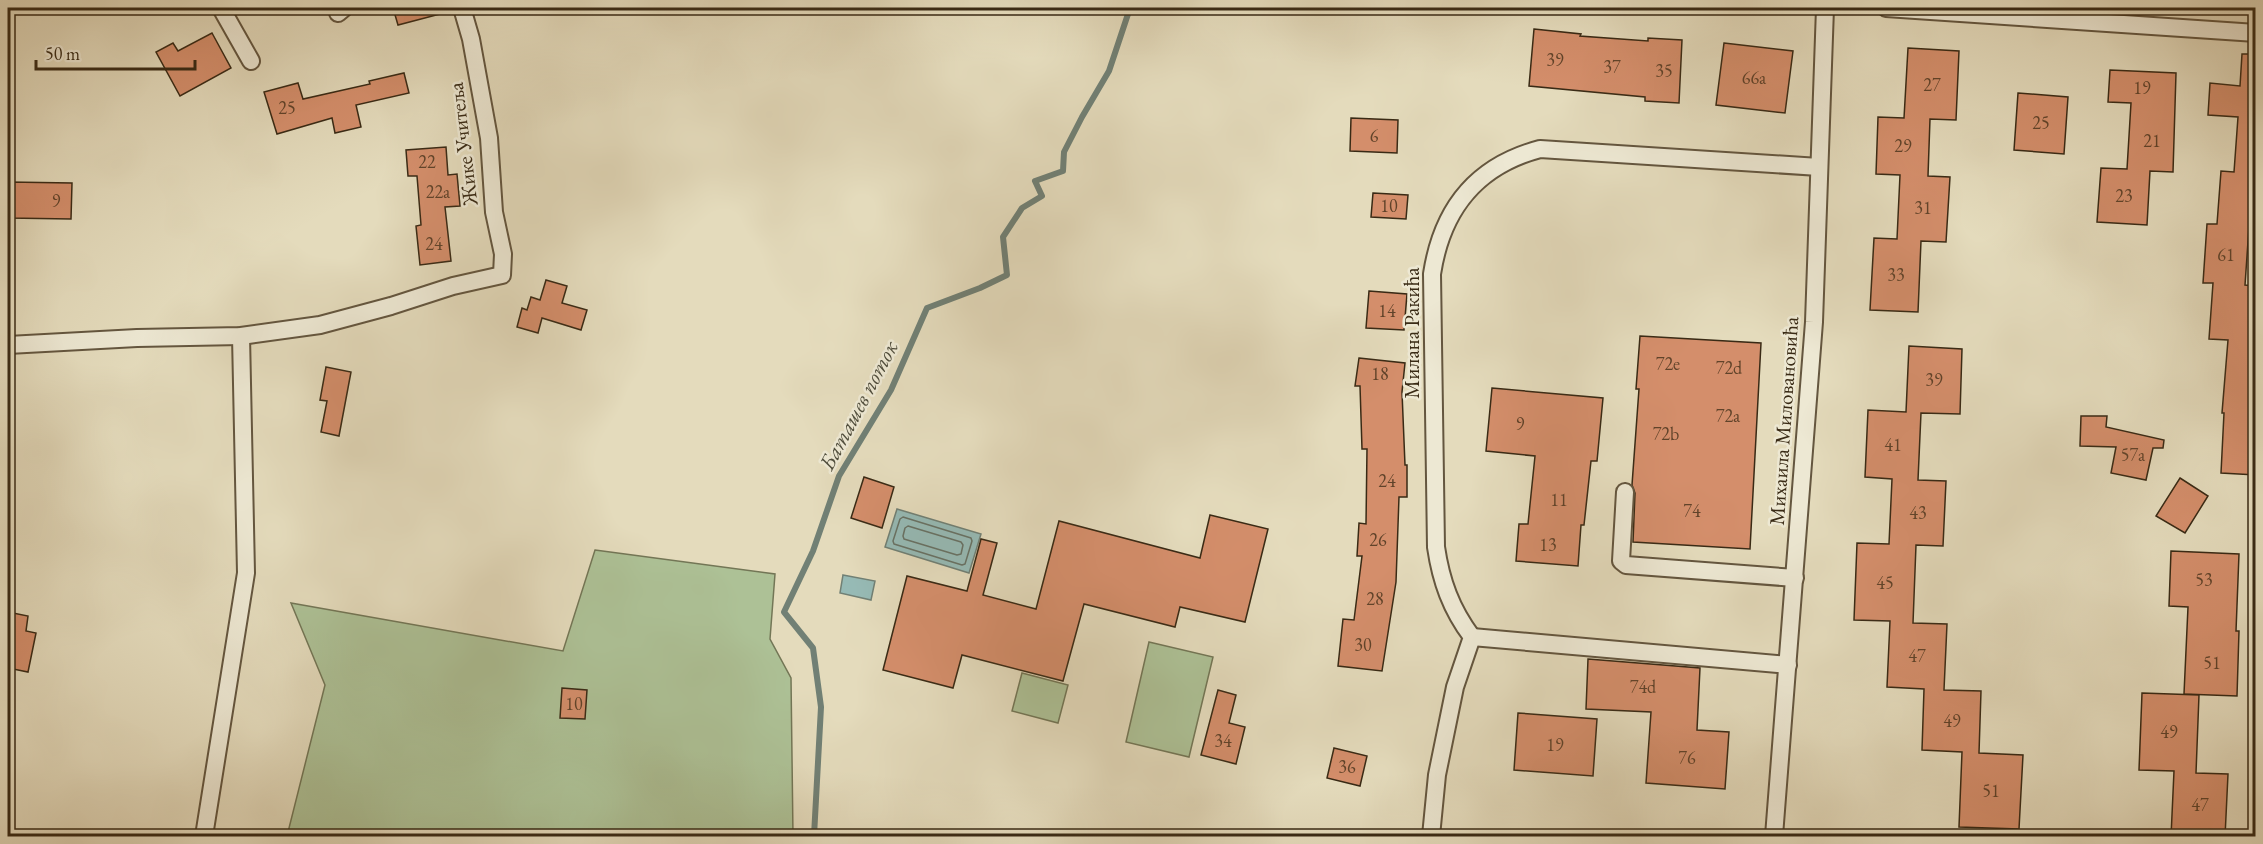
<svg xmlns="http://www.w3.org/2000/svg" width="2263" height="844" font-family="'EB Garamond',serif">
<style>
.green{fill:#adc196;stroke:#737656;stroke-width:1.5}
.water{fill:#96bab5;stroke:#718075;stroke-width:1.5}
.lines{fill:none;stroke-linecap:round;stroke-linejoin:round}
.shore{stroke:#687265;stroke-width:1.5}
.stream{stroke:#718075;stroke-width:6}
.building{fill:#d48e6b;stroke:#392a15;stroke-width:1.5}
.minor-casing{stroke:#64563f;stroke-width:20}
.minor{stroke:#ede8d3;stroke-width:16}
.labels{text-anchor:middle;stroke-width:5;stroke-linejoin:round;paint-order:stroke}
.number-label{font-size:18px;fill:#60432a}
.street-label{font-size:21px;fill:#392a15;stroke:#ede8d3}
.water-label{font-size:22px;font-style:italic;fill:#504e3d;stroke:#ede8d3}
</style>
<rect width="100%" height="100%" fill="#e4dbbc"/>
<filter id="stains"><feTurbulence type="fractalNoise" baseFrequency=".00333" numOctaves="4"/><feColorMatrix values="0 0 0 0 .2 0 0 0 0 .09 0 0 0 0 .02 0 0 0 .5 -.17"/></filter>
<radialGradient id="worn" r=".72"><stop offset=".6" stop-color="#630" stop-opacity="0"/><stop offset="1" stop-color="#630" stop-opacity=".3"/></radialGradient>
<!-- green -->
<g class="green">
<path d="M 595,550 L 775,574 L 770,639 L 791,678 L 793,836 L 287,836 L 325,685 L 291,603 L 563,651 Z"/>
<path d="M 1149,642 L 1213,657 L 1189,757 L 1126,742 Z"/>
<path d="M 1022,673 L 1068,685 L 1058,723 L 1012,711 Z"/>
</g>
<!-- water -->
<g class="water">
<path d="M 897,509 L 981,534 L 969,573 L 885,547 Z"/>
<path d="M 843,575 L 875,581 L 871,600 L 840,593 Z"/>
</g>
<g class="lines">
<!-- shore -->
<g class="shore">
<path d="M 903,517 L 971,538 L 972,541 L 965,564 L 962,565 L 894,544 L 893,541 L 900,519 Z"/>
<path d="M 908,526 L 961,542 L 963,545 L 961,554 L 957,555 L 904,539 L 903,536 L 905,528 Z"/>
</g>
<!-- stream -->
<path class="stream" d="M 814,836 L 821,707 L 813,648 L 784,612 L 813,551 L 839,476 L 891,390 L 927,308 L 980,288 L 1007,275 L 1003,237 L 1022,208 L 1042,196 L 1035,181 L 1063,171 L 1064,152 L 1082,117 L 1109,71 L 1130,8"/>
</g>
<!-- building -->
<g class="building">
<path d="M 393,8 L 443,8 L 444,13 L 398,25 Z"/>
<path d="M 1534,29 L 1581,34 L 1580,36 L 1648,41 L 1648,38 L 1682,40 L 1679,103 L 1645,101 L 1645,97 L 1529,86 Z"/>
<path d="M 212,33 L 231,68 L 180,96 L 156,52 L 173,43 L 178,51 Z"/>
<path d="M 1724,43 L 1793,51 L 1785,113 L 1716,105 Z"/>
<path d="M 1908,48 L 1959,51 L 1956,120 L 1930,119 L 1928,176 L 1950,177 L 1946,242 L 1921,241 L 1918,312 L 1870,310 L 1874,238 L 1897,239 L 1900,175 L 1876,174 L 1878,117 L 1904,118 Z"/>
<path d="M 2242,54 L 2256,54 L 2256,227 L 2249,227 L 2245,285 L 2256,286 L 2251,358 L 2256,358 L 2256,475 L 2221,473 L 2224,413 L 2222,413 L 2228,340 L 2209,339 L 2213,283 L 2203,283 L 2207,224 L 2217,224 L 2221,171 L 2234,172 L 2238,117 L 2208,115 L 2210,83 L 2240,86 Z"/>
<path d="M 2110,70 L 2176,73 L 2173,172 L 2150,171 L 2147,225 L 2097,222 L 2101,168 L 2127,169 L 2131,103 L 2108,102 Z"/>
<path d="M 404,73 L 409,93 L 356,105 L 361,127 L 335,133 L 332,118 L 277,134 L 264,92 L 298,83 L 303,99 L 370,84 L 369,81 Z"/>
<path d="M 2018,93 L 2068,97 L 2064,154 L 2014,150 Z"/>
<path d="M 1351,118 L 1398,120 L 1397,153 L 1350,151 Z"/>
<path d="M 446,147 L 448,175 L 457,174 L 460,206 L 445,207 L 451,261 L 420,265 L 416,226 L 421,225 L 417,176 L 408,176 L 406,150 Z"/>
<path d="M 8,182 L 72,183 L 71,219 L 8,218 Z"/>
<path d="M 1373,193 L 1408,195 L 1406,219 L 1371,217 Z"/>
<path d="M 546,280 L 567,286 L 562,303 L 587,310 L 581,330 L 542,318 L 538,333 L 517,327 L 522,308 L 527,310 L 531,297 L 540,300 Z"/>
<path d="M 1369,291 L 1407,294 L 1404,330 L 1366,328 Z"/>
<path d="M 1640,336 L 1761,343 L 1750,549 L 1633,542 L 1635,493 L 1632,485 L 1639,389 L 1636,389 Z"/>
<path d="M 1909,346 L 1962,349 L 1960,414 L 1921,413 L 1918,480 L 1946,481 L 1943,546 L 1916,545 L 1913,623 L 1947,624 L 1944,690 L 1981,691 L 1979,753 L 2023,755 L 2019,829 L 1959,827 L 1962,752 L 1922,750 L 1924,689 L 1887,687 L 1890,621 L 1854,620 L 1857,543 L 1889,544 L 1892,479 L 1865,477 L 1868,410 L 1906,412 Z"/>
<path d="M 1359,358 L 1405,363 L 1402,392 L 1405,465 L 1407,465 L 1407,497 L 1399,497 L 1396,582 L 1382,671 L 1338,666 L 1343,619 L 1354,620 L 1362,556 L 1357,556 L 1359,523 L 1366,524 L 1367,449 L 1362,449 L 1360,386 L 1355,386 Z"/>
<path d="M 326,367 L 351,372 L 339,436 L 321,432 L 327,401 L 320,400 Z"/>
<path d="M 1492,388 L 1603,398 L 1597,461 L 1591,461 L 1584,525 L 1581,525 L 1578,566 L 1516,561 L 1519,524 L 1528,524 L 1535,456 L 1486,451 Z"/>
<path d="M 2081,416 L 2107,416 L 2106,427 L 2164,440 L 2163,448 L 2153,448 L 2146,480 L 2111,473 L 2116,447 L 2080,446 Z"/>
<path d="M 864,477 L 894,487 L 882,528 L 851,518 Z"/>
<path d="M 2180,478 L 2208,496 L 2185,533 L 2156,516 Z"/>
<path d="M 1210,515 L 1268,529 L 1245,622 L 1180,607 L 1175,627 L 1084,604 L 1063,681 L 962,655 L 953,688 L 883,670 L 907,576 L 967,591 L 981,539 L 997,543 L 983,595 L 1036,609 L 1059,521 L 1200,558 Z"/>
<path d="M 2171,551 L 2239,554 L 2236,631 L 2239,631 L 2237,696 L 2184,694 L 2188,607 L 2169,606 Z"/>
<path d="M 8,612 L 28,616 L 26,631 L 36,633 L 28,672 L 8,668 Z"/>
<path d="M 1588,659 L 1700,668 L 1697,730 L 1729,732 L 1725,789 L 1646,783 L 1651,712 L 1586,709 Z"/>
<path d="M 562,688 L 587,690 L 585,719 L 560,718 Z"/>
<path d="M 1218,690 L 1236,695 L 1229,723 L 1245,727 L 1236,764 L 1201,755 Z"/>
<path d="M 2142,693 L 2199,695 L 2196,773 L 2228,774 L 2225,837 L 2171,837 L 2174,771 L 2139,770 Z"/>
<path d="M 1518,713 L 1597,719 L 1593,776 L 1514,770 Z"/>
<path d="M 1334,748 L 1367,756 L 1360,786 L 1327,778 Z"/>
</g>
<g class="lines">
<!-- minor casing -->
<g class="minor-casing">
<g id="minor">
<path d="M 221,8 L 251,61"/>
<path d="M 1886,8 L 2256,33"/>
<path d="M 338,13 L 344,8"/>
<path d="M 8,345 L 137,338 L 241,336 L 320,325 L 391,306 L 453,286 L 502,275 L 503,254 L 494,212 L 489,138 L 471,39 L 462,8"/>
<path d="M 1625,492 L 1621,561 L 1626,565 L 1795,578"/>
<path d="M 1472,637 L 1788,665"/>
<path d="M 204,836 L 246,573 L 241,336"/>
<path d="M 1431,836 L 1437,775 L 1455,687 L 1472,637 C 1451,609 1441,581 1436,547 L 1432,274 C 1442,209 1476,166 1540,149 L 1819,167"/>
<path d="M 1774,836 L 1814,322 L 1825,8"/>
</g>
</g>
<!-- minor -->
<use href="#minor" class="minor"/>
</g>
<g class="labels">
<!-- number labels -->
<g class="number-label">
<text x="1555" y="66">39</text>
<text x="1612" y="73">37</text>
<text x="1664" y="77">35</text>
<text x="1754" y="84">66a</text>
<text x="1932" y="91">27</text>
<text x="2142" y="94">19</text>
<text x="287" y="114">25</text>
<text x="2041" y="129">25</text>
<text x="1374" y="142">6</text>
<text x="2152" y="147">21</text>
<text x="1903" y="152">29</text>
<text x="427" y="168">22</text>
<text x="438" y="198">22a</text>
<text x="2124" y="202">23</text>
<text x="56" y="207">9</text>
<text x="1389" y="212">10</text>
<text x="1923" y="214">31</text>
<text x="434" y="250">24</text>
<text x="2226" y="261">61</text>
<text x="1896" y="281">33</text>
<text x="1387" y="317">14</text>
<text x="1668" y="370">72e</text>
<text x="1729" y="374">72d</text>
<text x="1380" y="380">18</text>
<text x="1934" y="386">39</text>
<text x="1728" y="422">72a</text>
<text x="1520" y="430">9</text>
<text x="1666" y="440">72b</text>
<text x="1893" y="451">41</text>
<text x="2133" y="461">57a</text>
<text x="1387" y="487">24</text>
<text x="1559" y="506">11</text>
<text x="1692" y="517">74</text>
<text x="1918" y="519">43</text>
<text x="1378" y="546">26</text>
<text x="1548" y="551">13</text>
<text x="2204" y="586">53</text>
<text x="1885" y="589">45</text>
<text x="1375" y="605">28</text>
<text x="1363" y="651">30</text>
<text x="1917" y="662">47</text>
<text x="2212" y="669">51</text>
<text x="1643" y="693">74d</text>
<text x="574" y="710">10</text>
<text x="1952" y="727">49</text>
<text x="2169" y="738">49</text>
<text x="1223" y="747">34</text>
<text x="1555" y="751">19</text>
<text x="1687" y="764">76</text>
<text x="1347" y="773">36</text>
<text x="1991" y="797">51</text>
<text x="2200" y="811">47</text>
</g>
<!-- street labels -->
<g class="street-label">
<text transform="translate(463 144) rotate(-97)" y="7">Жике Учитеља</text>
<text transform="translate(1412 333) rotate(-90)" y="7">Милана Ракића</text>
<text transform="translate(1784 421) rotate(-86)" y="7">Михаила Миловановића</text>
</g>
<!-- water labels -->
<g class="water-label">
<text transform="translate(858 405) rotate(-62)" y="8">Баташев поток</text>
</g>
</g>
<!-- margin -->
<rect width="2263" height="844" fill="none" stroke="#e4dbbc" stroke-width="30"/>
<rect x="9" y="9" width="2245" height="826" fill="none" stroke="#392a15" stroke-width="3"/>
<rect x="15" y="15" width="2233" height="814" fill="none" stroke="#392a15" stroke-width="1.5"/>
<!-- scale -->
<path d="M36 60v9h159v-9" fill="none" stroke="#392a15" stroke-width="3"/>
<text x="45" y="60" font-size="18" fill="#392a15" stroke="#ede8d3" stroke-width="4.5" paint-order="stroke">50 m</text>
<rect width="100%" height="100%" filter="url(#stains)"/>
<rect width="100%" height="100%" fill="url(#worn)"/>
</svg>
